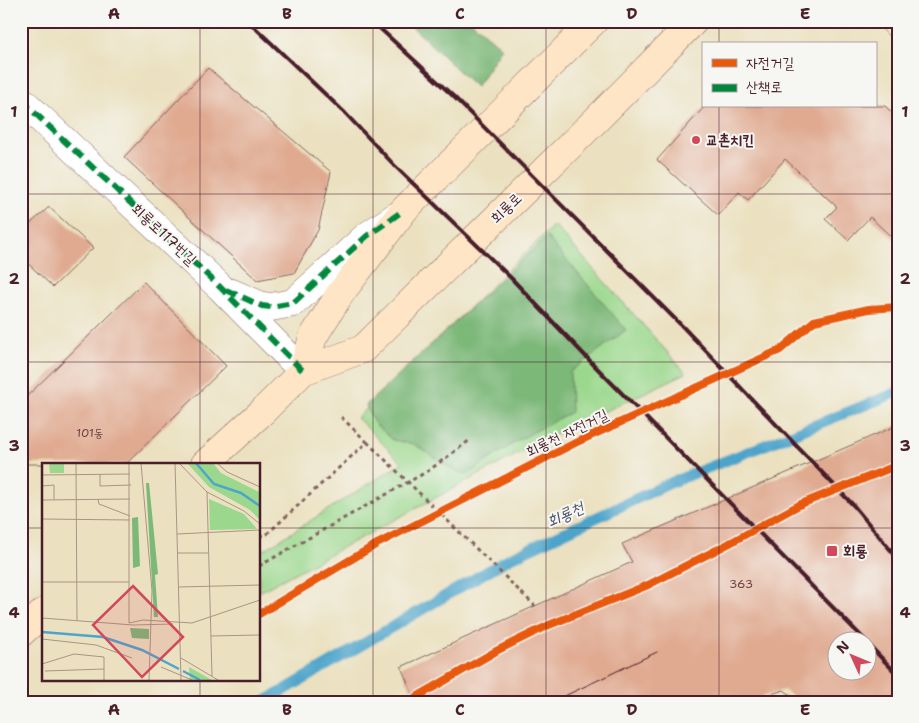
<svg xmlns="http://www.w3.org/2000/svg" width="919" height="723" font-family="'Shantell Sans','Poor Story',sans-serif">
<style>
.green{fill:#9bd88d;stroke:#727c5c}
.forest{fill:#7cb878;stroke:#636c52}
.lines{fill:none;stroke-linecap:round;stroke-linejoin:round}
.stream{stroke:#4ea4ca;stroke-width:11}
.building{fill:#e0aa91;fill-rule:evenodd}
.street-casing{stroke:#82635f;stroke-width:29}
.secondary-casing{stroke:#82635f;stroke-width:29}
.path{stroke:#82635f;stroke-width:3;stroke-dasharray:4 4;stroke-linecap:butt}
.street{stroke:#fff;stroke-width:28}
.secondary{stroke:#fde5c5;stroke-width:28}
.tram{stroke:#4a1f2b;stroke-width:1}
.rail{stroke:#4a1f2b;stroke-width:4}
.path-bridge{stroke:#82635f;stroke-width:3;stroke-dasharray:4 4;stroke-linecap:butt}
.quiet{stroke:#00873e;stroke-width:6;stroke-dasharray:12 6;stroke-linecap:butt}
.cycleway-casing{stroke:#f6f6f2;stroke-width:11}
.cycleway{stroke:#e8590c;stroke-width:8}
.grid{fill:none;stroke:#4a1f2b;stroke-width:1;stroke-opacity:0.55}
.poi-dot{fill:#d1495b;stroke:#f6f6f2;stroke-width:2}
.labels{text-anchor:middle;stroke-width:4;stroke-linejoin:round;paint-order:stroke}
.number-label{font-size:12px;fill:#704244}
.poi-label{font-size:15px;font-weight:bold;fill:#4a1f2b;stroke:#f6f6f2;text-anchor:start}
.street-label{font-size:15px;fill:#4a1f2b;stroke:#f6f6f2}
.water-label{font-size:16px;font-style:italic;fill:#4c546b;stroke:#f6f6f2}
.inset-river{fill:none;stroke:#4ea4ca;stroke-width:2.5}
.inset-road{fill:none;stroke:#ab9384;stroke-width:1}
.view{fill:#d1495b;fill-opacity:0.15;stroke:#d1495b;stroke-width:2.5}
.inset-edge{fill:none;stroke:#4a1f2b;stroke-width:2.5}
.neatline{fill:none;stroke:#4a1f2b;stroke-width:2}
.grid-label{font-size:16px;text-anchor:middle;font-weight:bold;fill:#4a1f2b}
</style>
<rect width="100%" height="100%" fill="#f6f6f2"/>
<filter id="ink" filterUnits="userSpaceOnUse"><feTurbulence type="fractalNoise" baseFrequency=".02" numOctaves="2"/><feDisplacementMap in="SourceGraphic" scale="10" xChannelSelector="R" yChannelSelector="G"/><feConvolveMatrix kernelMatrix="1 2 1 2 8 2 1 2 1" color-interpolation-filters="sRGB"/></filter>
<filter id="wash" filterUnits="userSpaceOnUse"><feTurbulence type="fractalNoise" baseFrequency=".0096" numOctaves="4" result="noise"/><feDisplacementMap in="SourceGraphic" scale="20" xChannelSelector="R" yChannelSelector="G"/><feGaussianBlur stdDeviation="1.12" result="paint"/><feColorMatrix in="noise" values="0 0 0 0 0 0 0 0 0 0 0 0 0 0 0 0 0 1.4 0 .05"/><feComposite in="paint" operator="in"/></filter>
<g filter="url(#wash)">
<rect width="100%" height="100%" fill="#ebe1c0"/>
<!-- green -->
<path class="green" d="M 554,225 L 686,373 L 544,440 L 259,592 L 259,553 L 402,463 L 357,418 Z"/>
<!-- forest -->
<g class="forest">
<path d="M 406,21 L 471,21 L 502,48 L 476,87 Z"/>
<path d="M 547,237 L 626,330 L 570,372 L 571,412 L 517,441 L 466,475 L 452,469 L 414,444 L 393,440 L 374,423 L 366,405 Z"/>
</g>
<g class="lines">
<!-- stream -->
<path class="stream" d="M 264,702 L 510,558 L 670,483 L 898,392"/>
</g>
<g id="blocks">
<!-- building -->
<g class="building">
<path d="M 208,68 L 331,172 L 318,230 L 294,273 L 257,280 L 124,157 Z"/>
<path d="M 705,106 L 885,106 L 898,118 L 898,243 L 870,217 L 848,240 L 825,219 L 837,207 L 785,159 L 748,200 L 739,192 L 718,215 L 657,160 Z"/>
<path d="M 49,207 L 93,248 L 53,287 L 21,257 L 21,232 Z"/>
<path d="M 144,282 L 226,366 L 126,464 L 21,464 L 21,402 Z"/>
<path d="M 898,425 L 898,702 L 800,702 L 784,690 L 746,702 L 416,702 L 401,667 L 632,562 L 622,544 ZM 836,640 L 866,640 L 866,670 L 836,670 Z"/>
</g>
</g>
</g>
<g filter="url(#ink)">
<use href="#blocks" fill-opacity="0" stroke="#82635f" stroke-width="1"/>
<g class="lines">
<!-- street casing -->
<g class="street-casing">
<g id="street">
<path d="M 21,100 L 220,287 L 303,371"/>
<path d="M 232,293 L 262,306 L 271,307 L 293,303 L 367,236 L 397,216"/>
</g>
</g>
<!-- secondary casing -->
<g class="secondary-casing">
<g id="secondary">
<path d="M 894,21 L 898,25"/>
<path d="M 303,371 L 313,337 L 340,294 L 404,210 L 594,21"/>
<path d="M 205,464 L 262,412 L 303,371 L 363,349 L 599,117 L 694,21"/>
<path d="M 21,633 L 44,612"/>
</g>
</g>
<!-- path -->
<g class="path">
<path d="M 259,536 L 267,534 L 367,442 L 340,416"/>
<path d="M 259,566 L 428,471 L 470,440"/>
</g>
<!-- street -->
<use href="#street" class="street"/>
<!-- secondary -->
<use href="#secondary" class="secondary"/>
<!-- tram -->
<path class="tram" d="M 552,702 L 657,652"/>
<!-- rail -->
<g class="rail">
<path d="M 248,21 L 345,113 L 396,167 L 512,279 L 593,364 L 865,640"/>
<path d="M 372,21 L 453,96 L 683,327 L 854,506 L 898,559"/>
<path d="M 866,642 L 898,675"/>
</g>
<!-- path-bridge -->
<path class="path-bridge" d="M 367,442 L 535,606"/>
<!-- quiet -->
<g class="quiet">
<path d="M 21,100 L 220,287 L 303,371"/>
<path d="M 226,290 L 262,306 L 271,307 L 293,303 L 367,236 L 404,210"/>
</g>
<!-- cycleway casing -->
<g class="cycleway-casing">
<g id="cycleway">
<path d="M 259,614 L 377,544 L 579,441 L 780,350 L 814,321 L 869,309 L 898,307"/>
<path d="M 408,702 L 498,650 L 549,625 L 648,585 L 728,544 L 801,504 L 898,465"/>
</g>
</g>
<!-- cycleway -->
<use href="#cycleway" class="cycleway"/>
</g>
</g>
<!-- grid -->
<path class="grid" d="M 200,21 L 200,464M 373,21 L 373,702M 546,21 L 546,702M 719,21 L 719,44M 719,106 L 719,702M 21,194 L 898,194M 21,362 L 898,362M 21,528 L 44,528M 259,528 L 898,528M 200,679 L 200,702"/>
<!-- markers -->
<g class="poi-dot">
<circle cx="696" cy="140" r="5"/>
<rect x="826" y="545" width="12" height="12" rx="2.5"/>
</g>
<g class="labels">
<!-- number labels -->
<g class="number-label">
<text x="90" y="437">101동</text>
<text x="741" y="588">363</text>
</g>
<!-- poi labels -->
<g class="poi-label">
<text x="706" y="145">교촌치킨</text>
<text x="843" y="556">회룡</text>
</g>
<!-- street labels -->
<g class="street-label">
<text transform="translate(506 208) rotate(-44)" y="5">회룡로</text>
<text transform="translate(164 234) rotate(43)" y="5">회룡로117번길</text>
<text transform="translate(567 433) rotate(-26)" y="5">회룡천 자전거길</text>
</g>
<!-- water labels -->
<g class="water-label">
<text transform="translate(565 514) rotate(-25)" y="6">회룡천</text>
</g>
</g>
<!-- overview -->
<g transform="translate(42 463)">
<rect width="218" height="218" fill="#ebe1c0"/>
<path d="M 7,0 L 22,0 L 22,10 L 8,10 ZM 145,0 L 171,0 L 179,10 L 217,29 L 217,56 L 208,47 L 167,24 ZM 167,36 L 202,51 L 215,66 L 168,67 ZM 147,204 L 170,217 L 148,217 Z" fill="#9bd88d"/>
<path d="M 104,20 L 107,20 L 116,111 L 113,112 L 116,154 L 112,154 ZM 96,54 L 98,103 L 91,105 L 90,55 ZM 88,165 L 107,166 L 107,176 L 90,175 Z" fill="#7cb878"/>
<path class="inset-river" d="M 154,0 L 172,21 L 199,30 L 218,43M 0,169 L 61,174 L 100,187 L 137,206M 141,208 L 158,217"/>
<path class="inset-road" d="M 34,0 L 35,157M 99,0 L 110,128 L 107,217M 133,0 L 139,217M 137,0 L 165,29 L 202,48 L 218,61M 175,0 L 185,9 L 218,24M 58,11 L 58,23 L 89,22M 0,12 L 88,11M 0,23 L 12,22 L 12,37M 165,29 L 170,213M 56,36 L 57,41 L 88,53M 0,37 L 88,36M 0,56 L 88,57M 135,71 L 218,67M 136,90 L 166,90M 0,119 L 87,119M 137,124 L 218,122M 0,155 L 91,162 L 131,161M 87,160 L 87,0M 87,160 L 101,157 L 150,160 L 218,137M 169,173 L 218,172M 0,176 L 54,182 L 90,195M 139,195 L 176,217M 0,201 L 32,191 L 62,194 L 62,217M 119,204 L 150,217M 3,208 L 62,206"/>
<path class="view" d="M 91,123 L 141,174 L 100,214 L 51,162 Z"/>
<rect width="218" height="218" class="inset-edge"/>
</g>
<!-- margin -->
<rect width="919" height="723" fill="none" stroke="#f6f6f2" stroke-width="55"/>
<!-- legend -->
<rect x="702" y="42" width="175" height="65" fill="#f6f6f2" stroke="#b1a0a2"/>
<rect x="712" y="59" width="25" height="8" fill="#e8590c" stroke="#b1a0a2"/>
<text x="746" y="68" font-size="15" fill="#4a1f2b">자전거길</text>
<rect x="712" y="84" width="25" height="8" fill="#00873e" stroke="#b1a0a2"/>
<text x="746" y="92" font-size="15" fill="#4a1f2b">산책로</text>
<!-- north arrow -->
<g transform="translate(852 656) rotate(314)"><circle r="24" fill="#f6f6f2" stroke="#b1a0a2"/>
<path d="M0-4L9 19L0 12L-9 19Z" fill="#d1495b"/>
<text y="-8" font-size="14" font-weight="bold" text-anchor="middle" fill="#4a1f2b">N</text>
</g>
<rect x="28" y="28" width="864" height="668" class="neatline"/>
<g class="grid-label">
<text x="114" y="19">A</text>
<text x="287" y="19">B</text>
<text x="460" y="19">C</text>
<text x="632" y="19">D</text>
<text x="805" y="19">E</text>
<text x="14" y="117">1</text>
<text x="905" y="117">1</text>
<text x="14" y="284">2</text>
<text x="905" y="284">2</text>
<text x="14" y="451">3</text>
<text x="905" y="451">3</text>
<text x="14" y="618">4</text>
<text x="905" y="618">4</text>
<text x="114" y="715">A</text>
<text x="287" y="715">B</text>
<text x="460" y="715">C</text>
<text x="632" y="715">D</text>
<text x="805" y="715">E</text>
</g>
</svg>
